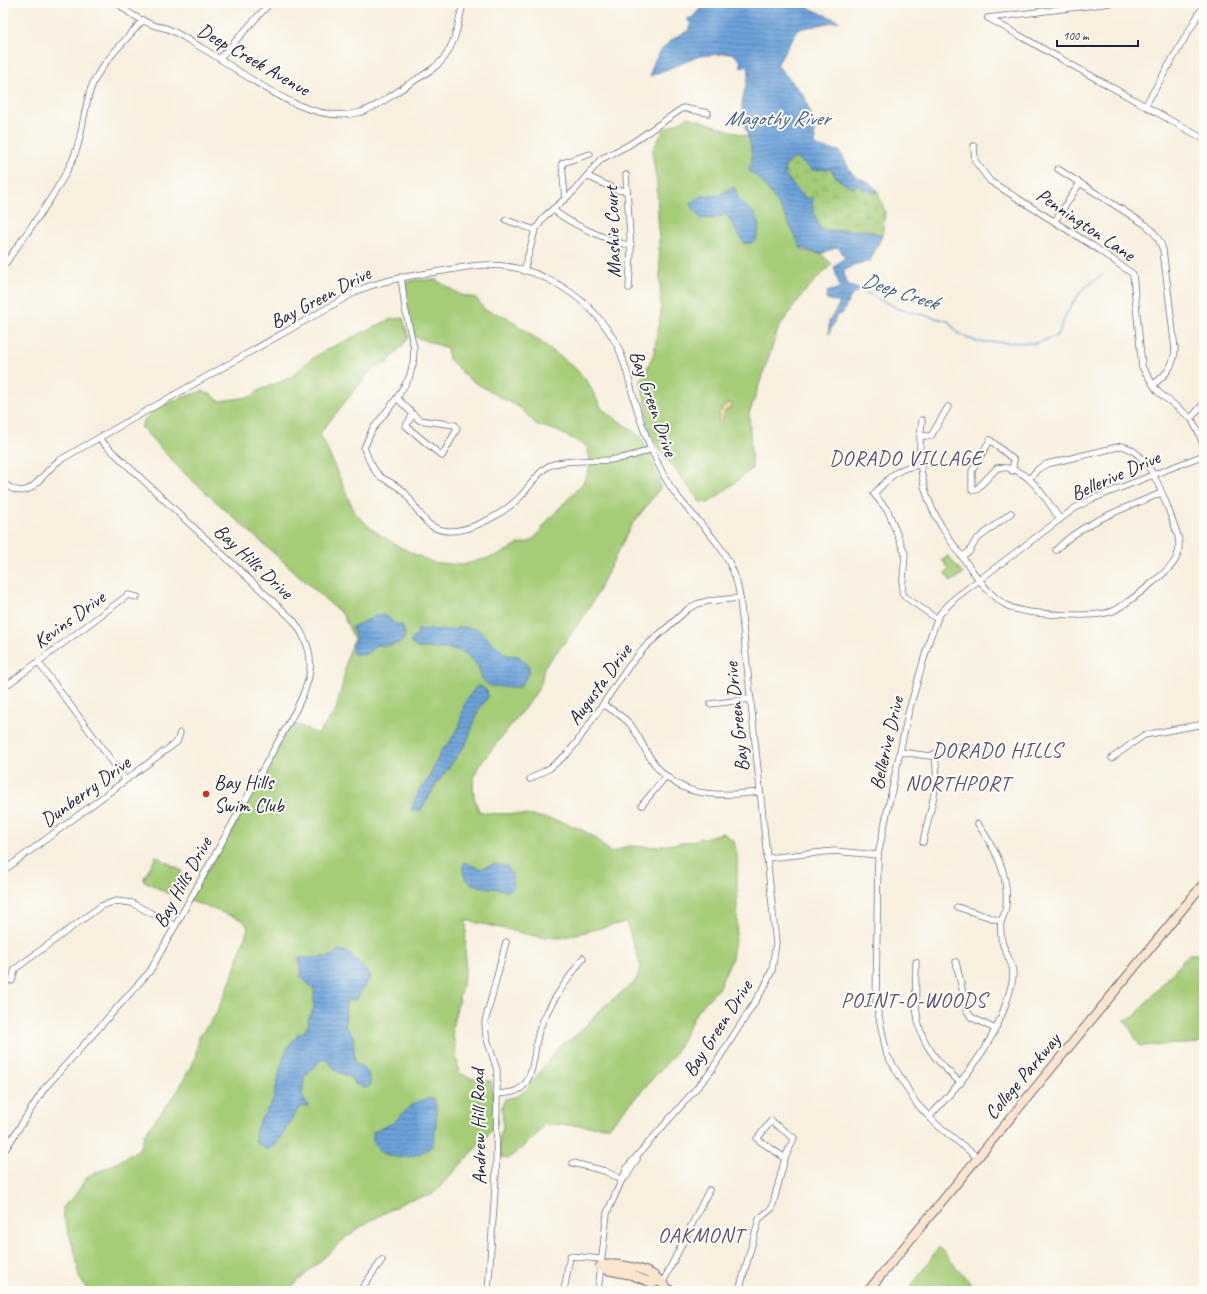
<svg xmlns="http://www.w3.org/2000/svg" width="1207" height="1294" font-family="Caveat,sans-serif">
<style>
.green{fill:#a5cc77;stroke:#647759}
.wetland{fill:url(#wetland-marsh);stroke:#647759}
.sand{fill:url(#sand-dots);stroke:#887e6c}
.water{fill:url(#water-rules);stroke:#47628a}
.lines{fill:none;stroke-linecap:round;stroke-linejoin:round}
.stream{stroke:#6ca3da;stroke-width:1.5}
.street-casing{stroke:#6d6a74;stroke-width:7}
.secondary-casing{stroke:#6d6a74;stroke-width:10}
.street{stroke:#fff;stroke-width:5.5}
.secondary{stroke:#fce5cf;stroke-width:8}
.poi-dot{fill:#c8321e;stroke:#fdfcf7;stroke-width:1.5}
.labels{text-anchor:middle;stroke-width:4;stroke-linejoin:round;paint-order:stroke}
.street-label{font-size:20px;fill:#22223b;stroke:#fdfcf7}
.poi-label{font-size:20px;fill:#22223b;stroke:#fdfcf7;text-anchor:start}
.water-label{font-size:21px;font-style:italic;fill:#435c83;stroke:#fdfcf7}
.neighbourhood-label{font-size:21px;letter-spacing:1px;fill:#5a4c6d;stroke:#fdfcf7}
</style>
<defs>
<pattern id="wetland-marsh" width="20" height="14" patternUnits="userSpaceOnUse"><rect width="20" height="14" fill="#a5cc77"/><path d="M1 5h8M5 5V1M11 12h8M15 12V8" fill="none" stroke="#8eaf68"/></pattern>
<pattern id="sand-dots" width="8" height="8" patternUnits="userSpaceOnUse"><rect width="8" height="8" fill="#eeda9e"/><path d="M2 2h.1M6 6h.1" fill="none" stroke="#ccbb89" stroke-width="1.8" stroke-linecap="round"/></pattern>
<pattern id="water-rules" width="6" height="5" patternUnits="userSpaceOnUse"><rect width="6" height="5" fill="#6ca3da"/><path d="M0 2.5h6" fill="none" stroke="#5884b2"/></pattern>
</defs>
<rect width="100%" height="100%" fill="#fdfcf7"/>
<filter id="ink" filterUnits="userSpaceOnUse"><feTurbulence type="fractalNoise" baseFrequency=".025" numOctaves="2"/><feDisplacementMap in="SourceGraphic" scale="8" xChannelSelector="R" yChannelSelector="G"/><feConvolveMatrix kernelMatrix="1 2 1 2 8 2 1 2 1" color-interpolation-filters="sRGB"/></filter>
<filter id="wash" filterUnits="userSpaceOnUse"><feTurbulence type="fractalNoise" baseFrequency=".012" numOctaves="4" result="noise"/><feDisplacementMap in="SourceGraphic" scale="16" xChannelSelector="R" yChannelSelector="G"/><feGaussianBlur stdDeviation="0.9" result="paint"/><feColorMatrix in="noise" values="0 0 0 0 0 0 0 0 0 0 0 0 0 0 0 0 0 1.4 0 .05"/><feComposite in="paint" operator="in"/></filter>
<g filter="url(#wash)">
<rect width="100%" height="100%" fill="#f8efde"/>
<!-- green -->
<g class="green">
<path d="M 689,117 L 755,139 L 776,199 L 799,240 L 800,248 L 804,251 L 821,254 L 832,264 L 805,291 L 779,327 L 749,414 L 752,469 L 709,503 L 700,502 L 655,444 L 647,424 L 647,409 L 641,382 L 654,353 L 661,312 L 657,184 L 652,151 L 664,130 Z"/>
<path d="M 415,280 L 436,280 L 461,295 L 476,298 L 485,310 L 507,317 L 572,365 L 587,381 L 602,409 L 641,437 L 650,455 L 661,487 L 631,526 L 591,605 L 569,637 L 544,667 L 541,684 L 533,697 L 478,767 C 471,782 472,795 479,811 C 491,815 500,813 513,814 C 545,816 590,824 610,853 L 628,846 L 655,847 L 687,842 L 723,833 L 734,841 L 737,854 L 737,928 L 732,958 L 718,989 L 697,1011 L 674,1055 L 609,1127 L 544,1124 L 536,1136 L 508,1159 L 502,1157 L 499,1149 L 499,1139 L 503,1128 L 502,1106 L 505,1099 L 518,1096 L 526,1090 L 560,1046 L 579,1033 L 601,1009 L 635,982 L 641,967 L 626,922 L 560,938 L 539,937 L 466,920 L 465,973 L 452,1028 L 459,1073 L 474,1079 L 491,1081 L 498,1122 L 482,1142 L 432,1195 L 408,1200 L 368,1222 L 348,1236 L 287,1291 L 88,1291 L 79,1277 L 76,1256 L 63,1215 L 63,1206 L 73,1198 L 88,1176 L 109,1167 L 138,1150 L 142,1144 L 144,1134 L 178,1091 L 195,1058 L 199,1037 L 215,1016 L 231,980 L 248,928 L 243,920 L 188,900 L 228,839 L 292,722 L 318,734 L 336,710 L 343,682 L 347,658 L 354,639 L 343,615 L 183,472 L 141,427 C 148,406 182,398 202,391 L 212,395 L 219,401 L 250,397 L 260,390 L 290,378 L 309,361 L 324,351 L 391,319 L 403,318 L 409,338 L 387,363 L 374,368 L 367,375 L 320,433 L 355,513 L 374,531 L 400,547 L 431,562 L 462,565 L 499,555 L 518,544 L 529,542 L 535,538 L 549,519 L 583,483 L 591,465 L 587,446 L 555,430 L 537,425 L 519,407 L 498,396 L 469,379 L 449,359 L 447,348 L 413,336 C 409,319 403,299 406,282 Z"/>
<path d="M 948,556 L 963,574 L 951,582 L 945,573 L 949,569 L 942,560 Z"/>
<path d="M 156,856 L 182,871 L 169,894 L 143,880 Z"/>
<path d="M 1189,954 L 1199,954 L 1204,964 L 1204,1043 L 1140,1046 L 1125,1020 L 1134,1017 Z"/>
<path d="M 939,1247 L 977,1291 L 908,1291 Z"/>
</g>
<!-- wetland -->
<path class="wetland" d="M 796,158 L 812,170 L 830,169 L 839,180 L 854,188 L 856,185 L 870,191 L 878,192 L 885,212 L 882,236 C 862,225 841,234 820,229 L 813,212 L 812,203 C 802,196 786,179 784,168 Z"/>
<!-- sand -->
<path class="sand" d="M 728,403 L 732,404 L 732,407 L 725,411 L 722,421 L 719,422 C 716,414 722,407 728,403 Z"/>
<!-- water -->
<g class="water">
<path d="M 704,3 L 803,3 L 807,7 L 839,21 L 798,29 L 777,65 L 805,97 L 813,124 L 816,147 L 839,151 C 845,158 847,167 852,173 C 859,181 869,178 878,192 L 870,192 L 856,185 L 854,189 L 839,180 L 830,169 L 812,170 L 796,158 L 790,160 L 784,168 L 785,176 L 806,199 L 814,197 C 809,209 817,218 820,229 C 842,234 862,225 882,236 L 870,261 L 853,265 L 844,271 C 844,283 849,287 860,289 L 851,296 L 842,314 L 837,315 L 829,334 L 829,321 L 840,303 L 826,299 L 827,292 L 840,288 L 834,267 L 845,257 L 838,247 L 821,254 L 801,248 C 791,227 769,182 749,171 C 758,145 741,130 742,105 C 743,94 747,82 749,72 L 748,66 L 741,68 L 740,60 L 732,53 L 700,56 L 650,76 C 654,54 668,39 688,31 L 691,24 L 687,19 L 693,17 Z"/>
<path d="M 731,188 L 734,188 C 738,192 737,197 740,201 C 744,206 751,209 754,214 C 762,225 760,247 744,243 L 726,214 L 712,219 L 700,218 L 690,203 L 701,196 L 718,195 Z"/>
<path d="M 378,615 L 385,615 L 394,623 L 402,625 L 405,633 L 403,641 C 396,646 384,646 376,645 L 365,655 L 353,654 L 352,644 L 356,639 L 352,627 Z"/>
<path d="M 458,627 L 478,629 L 506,655 L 519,656 L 529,666 L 529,673 L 520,687 L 491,686 L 486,683 L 482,679 L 478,666 L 466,654 L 461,651 L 451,649 L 417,648 L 410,642 L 417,634 L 418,629 L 456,630 Z"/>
<path d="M 481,686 L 487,691 L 488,697 L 479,709 L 466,744 L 435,786 L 421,810 L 411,810 L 419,790 L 428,780 L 442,749 L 449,743 L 459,727 L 465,702 L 476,687 Z"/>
<path d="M 464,862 L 480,869 L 494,864 L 507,866 L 511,873 L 514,885 L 511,890 L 507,891 C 502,890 497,888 491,888 C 475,886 459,883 464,862 Z"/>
<path d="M 340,949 L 351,955 L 371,976 L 356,1000 L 346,1000 L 345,1026 L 353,1036 L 355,1064 L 359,1064 L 368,1073 L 371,1085 L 366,1088 L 355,1084 L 351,1078 L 338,1072 L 326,1060 L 321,1060 L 304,1077 L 302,1096 L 308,1106 L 299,1108 L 276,1145 L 267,1150 L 256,1142 C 252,1127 264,1115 271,1104 C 275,1099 274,1092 276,1087 C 281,1071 282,1048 297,1037 L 297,1034 L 302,1034 L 309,1025 L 308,1020 L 314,1008 L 314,989 L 301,977 L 299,958 L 330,957 Z"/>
<path d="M 433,1098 C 439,1103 436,1137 432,1146 C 418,1158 398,1161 381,1152 L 373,1141 L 373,1132 L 393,1123 L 410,1106 L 421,1100 Z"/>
</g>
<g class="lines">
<!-- stream -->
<path class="stream" d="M 859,289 L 899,309 L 948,321 L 958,333 L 977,342 L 1037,343 L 1058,335 L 1067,312 L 1081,291 L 1102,275"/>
</g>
</g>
<g filter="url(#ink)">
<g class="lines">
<!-- street casing -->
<g class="street-casing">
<g id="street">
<path d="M 118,3 C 127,13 140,20 153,25 C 158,27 163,27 168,29 C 180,34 191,42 202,48 C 246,73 308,128 361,112 C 376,108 392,95 406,86 C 418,78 438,68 446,55 C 456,40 459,20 463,3"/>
<path d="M 988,18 L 1204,139"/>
<path d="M 988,18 L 1110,3"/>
<path d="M 220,58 L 270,3"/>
<path d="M 1145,106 L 1204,5"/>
<path d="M 974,146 L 975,161 L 990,181 L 1093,246 L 1133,274 L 1142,367 L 1158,392 L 1191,418 L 1199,433 L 1204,448"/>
<path d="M 1058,169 L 1146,225 C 1155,232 1160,239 1163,250 L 1175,349 C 1174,365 1167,374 1154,384"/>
<path d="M 626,175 L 631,251 L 629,288"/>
<path d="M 587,176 L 617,190 L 627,191"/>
<path d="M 565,199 L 562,163 L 590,154"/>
<path d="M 553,209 C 564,221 614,244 631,245"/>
<path d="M 506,220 L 535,230"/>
<path d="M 1055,221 L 1080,183"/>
<path d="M 3,267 C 26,233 52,201 70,165 C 84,139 82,108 93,83 C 103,61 127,39 143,20"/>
<path d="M 524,271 L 535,230 L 545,216 L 574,191 L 601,159 L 629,145 L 683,108 L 708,113"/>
<path d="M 401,277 L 405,308 L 414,348 L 413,364 L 409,378 L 397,398 L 372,430 L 364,448 C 368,457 372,470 381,477 C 389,482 400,486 406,494 C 414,504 420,517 430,525 C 456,543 502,515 520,497 C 529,488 536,474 547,467 C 559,459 595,461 610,460 C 625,458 638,455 651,449"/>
<path d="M 397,398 L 419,420 L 455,425 L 457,429 L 442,456 L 406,426 L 413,414"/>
<path d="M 1191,418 L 1204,403"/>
<path d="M 922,420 C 913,484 931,515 968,565 C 980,581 991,598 1010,607 C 1026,615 1097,618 1113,611 C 1127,604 1140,593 1152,583 C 1169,569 1183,560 1178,536 C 1168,509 1153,453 1122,446 L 1047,464 L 1038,469 L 1029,479"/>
<path d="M 920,436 L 931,436 L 948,407"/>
<path d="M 920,465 C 897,467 889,478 874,494 L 888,511 L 905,554 L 902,591 L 904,596 L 937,619"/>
<path d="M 1012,471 L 1014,460 L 990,440 L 972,471 L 972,490 L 976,490 L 997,468 C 1027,463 1046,500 1060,519"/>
<path d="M 3,483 C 32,505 38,475 60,460 L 359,290 C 384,280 409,276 435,272 C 451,270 467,266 483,265 C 539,263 593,298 618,347 C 626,364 629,381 634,399 C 641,424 650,449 662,472 C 686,520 732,538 740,598 L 776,943 L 772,970 L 765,986 L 709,1074 L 628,1166 L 607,1213 L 598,1291"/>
<path d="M 1056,550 C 1081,522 1127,508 1161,493"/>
<path d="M 962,556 L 969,552 L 976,540 L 1011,513"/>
<path d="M 38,662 L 126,780"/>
<path d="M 3,688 L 128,595 L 137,597"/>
<path d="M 603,704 C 612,710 623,716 630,724 C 638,734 642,745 649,756 C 677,800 715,796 760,792"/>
<path d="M 710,704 L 751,699"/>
<path d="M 900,752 L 930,756 L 948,748 L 964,746 L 975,749 L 987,756"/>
<path d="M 1112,758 L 1144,735 L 1204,724"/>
<path d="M 530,779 L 550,768 L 567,754 L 577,742 L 629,666 L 646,646 L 688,609 L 697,604 L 708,601 L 740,598"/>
<path d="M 642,805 L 666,776"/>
<path d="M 923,842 C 928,817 942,779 934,755"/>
<path d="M 767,858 L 834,851 L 878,855"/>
<path d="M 3,871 L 177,742 L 180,733"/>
<path d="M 957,907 L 1001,921"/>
<path d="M 916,962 C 915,1021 913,1042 961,1083"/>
<path d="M 956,962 L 967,1011 L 971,1017 L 995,1029"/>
<path d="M 12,981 L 15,969 L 101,906 L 116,901 L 132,903 L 175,926"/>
<path d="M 497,1094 C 508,1093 518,1093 525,1084 C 535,1070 534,1047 539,1031 C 548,1004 567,981 583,958"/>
<path d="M 929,1117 C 962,1082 994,1045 1008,997 C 1010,990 1013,982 1013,974 C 1013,959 1001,950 1001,934 C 1001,930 1000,925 1001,922 C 1003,915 1006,914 1006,905 C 1009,873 995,849 978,824"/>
<path d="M 3,1153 L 44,1089 L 150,971 L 292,717 C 312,681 320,655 293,620 L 99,439"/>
<path d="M 977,1157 L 936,1124 L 916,1103 L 887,1055 L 876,1003 L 878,855 L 908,714 L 930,638 L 939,615 L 955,598 L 1075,508 L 1092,499 L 1204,455"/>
<path d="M 573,1163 L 605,1171 L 622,1180"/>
<path d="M 626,1177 L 637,1159"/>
<path d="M 662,1284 L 709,1190"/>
<path d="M 360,1291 L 382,1260"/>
<path d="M 488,1291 L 496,1175 L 497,1094 L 497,1070 L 486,1036 L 485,1022 L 506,942"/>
<path d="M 564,1291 L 570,1256 L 601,1259"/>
<path d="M 739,1291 L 759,1219 L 772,1208 L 785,1158 L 794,1138 L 771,1121 L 757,1139 L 785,1158"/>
</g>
</g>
<!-- secondary casing -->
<g class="secondary-casing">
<g id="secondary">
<path d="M 659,1282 L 652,1283 L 632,1275 L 606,1270 L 600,1266 C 612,1261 644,1268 655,1276 C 660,1280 665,1287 671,1291"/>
<path d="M 868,1291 L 1204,883"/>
</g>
</g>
<!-- street -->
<use href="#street" class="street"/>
<!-- secondary -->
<use href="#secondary" class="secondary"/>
</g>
</g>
<!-- markers -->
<circle class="poi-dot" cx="206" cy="794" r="4"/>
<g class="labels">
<!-- street labels -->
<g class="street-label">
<text transform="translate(254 59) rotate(30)" y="7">Deep Creek Avenue</text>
<text transform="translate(1086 224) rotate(34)" y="7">Pennington Lane</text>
<text transform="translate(612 232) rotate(-92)" y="7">Mashie Court</text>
<text transform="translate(320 297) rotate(-28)" y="7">Bay Green Drive</text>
<text transform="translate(654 403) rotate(71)" y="7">Bay Green Drive</text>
<text transform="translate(1115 475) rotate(-24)" y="7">Bellerive Drive</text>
<text transform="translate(254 561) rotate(43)" y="7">Bay Hills Drive</text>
<text transform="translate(69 619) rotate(-36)" y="7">Kevins Drive</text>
<text transform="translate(599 684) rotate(-54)" y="7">Augusta Drive</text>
<text transform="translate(736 717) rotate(-96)" y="7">Bay Green Drive</text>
<text transform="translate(886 743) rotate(-77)" y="7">Bellerive Drive</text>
<text transform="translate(85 791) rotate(-36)" y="7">Dunberry Drive</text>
<text transform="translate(182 882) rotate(-61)" y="7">Bay Hills Drive</text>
<text transform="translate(717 1028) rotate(-57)" y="7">Bay Green Drive</text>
<text transform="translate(1022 1076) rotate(-50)" y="7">College Parkway</text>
<text transform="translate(478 1127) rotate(-91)" y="7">Andrew Hill Road</text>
</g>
<!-- poi labels -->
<g class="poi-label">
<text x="214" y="789">Bay Hills<tspan x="214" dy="23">Swim Club</tspan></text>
</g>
<!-- water labels -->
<g class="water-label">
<text x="777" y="125">Magothy River</text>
<text transform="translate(900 291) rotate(18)" y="7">Deep Creek</text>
</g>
<!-- neighbourhood labels -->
<g class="neighbourhood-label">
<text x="906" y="465">DORADO VILLAGE</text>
<text x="997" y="757">DORADO HILLS</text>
<text x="958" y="790">NORTHPORT</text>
<text x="914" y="1007">POINT-O-WOODS</text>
<text x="701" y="1242">OAKMONT</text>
</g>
</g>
<!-- margin -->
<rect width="1207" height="1294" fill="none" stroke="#fdfcf7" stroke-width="16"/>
<!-- scale -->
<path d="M1057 40v6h81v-6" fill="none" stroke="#22223b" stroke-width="2"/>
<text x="1063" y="40" font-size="12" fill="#22223b" stroke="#fdfcf7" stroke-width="3" paint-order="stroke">100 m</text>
</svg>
